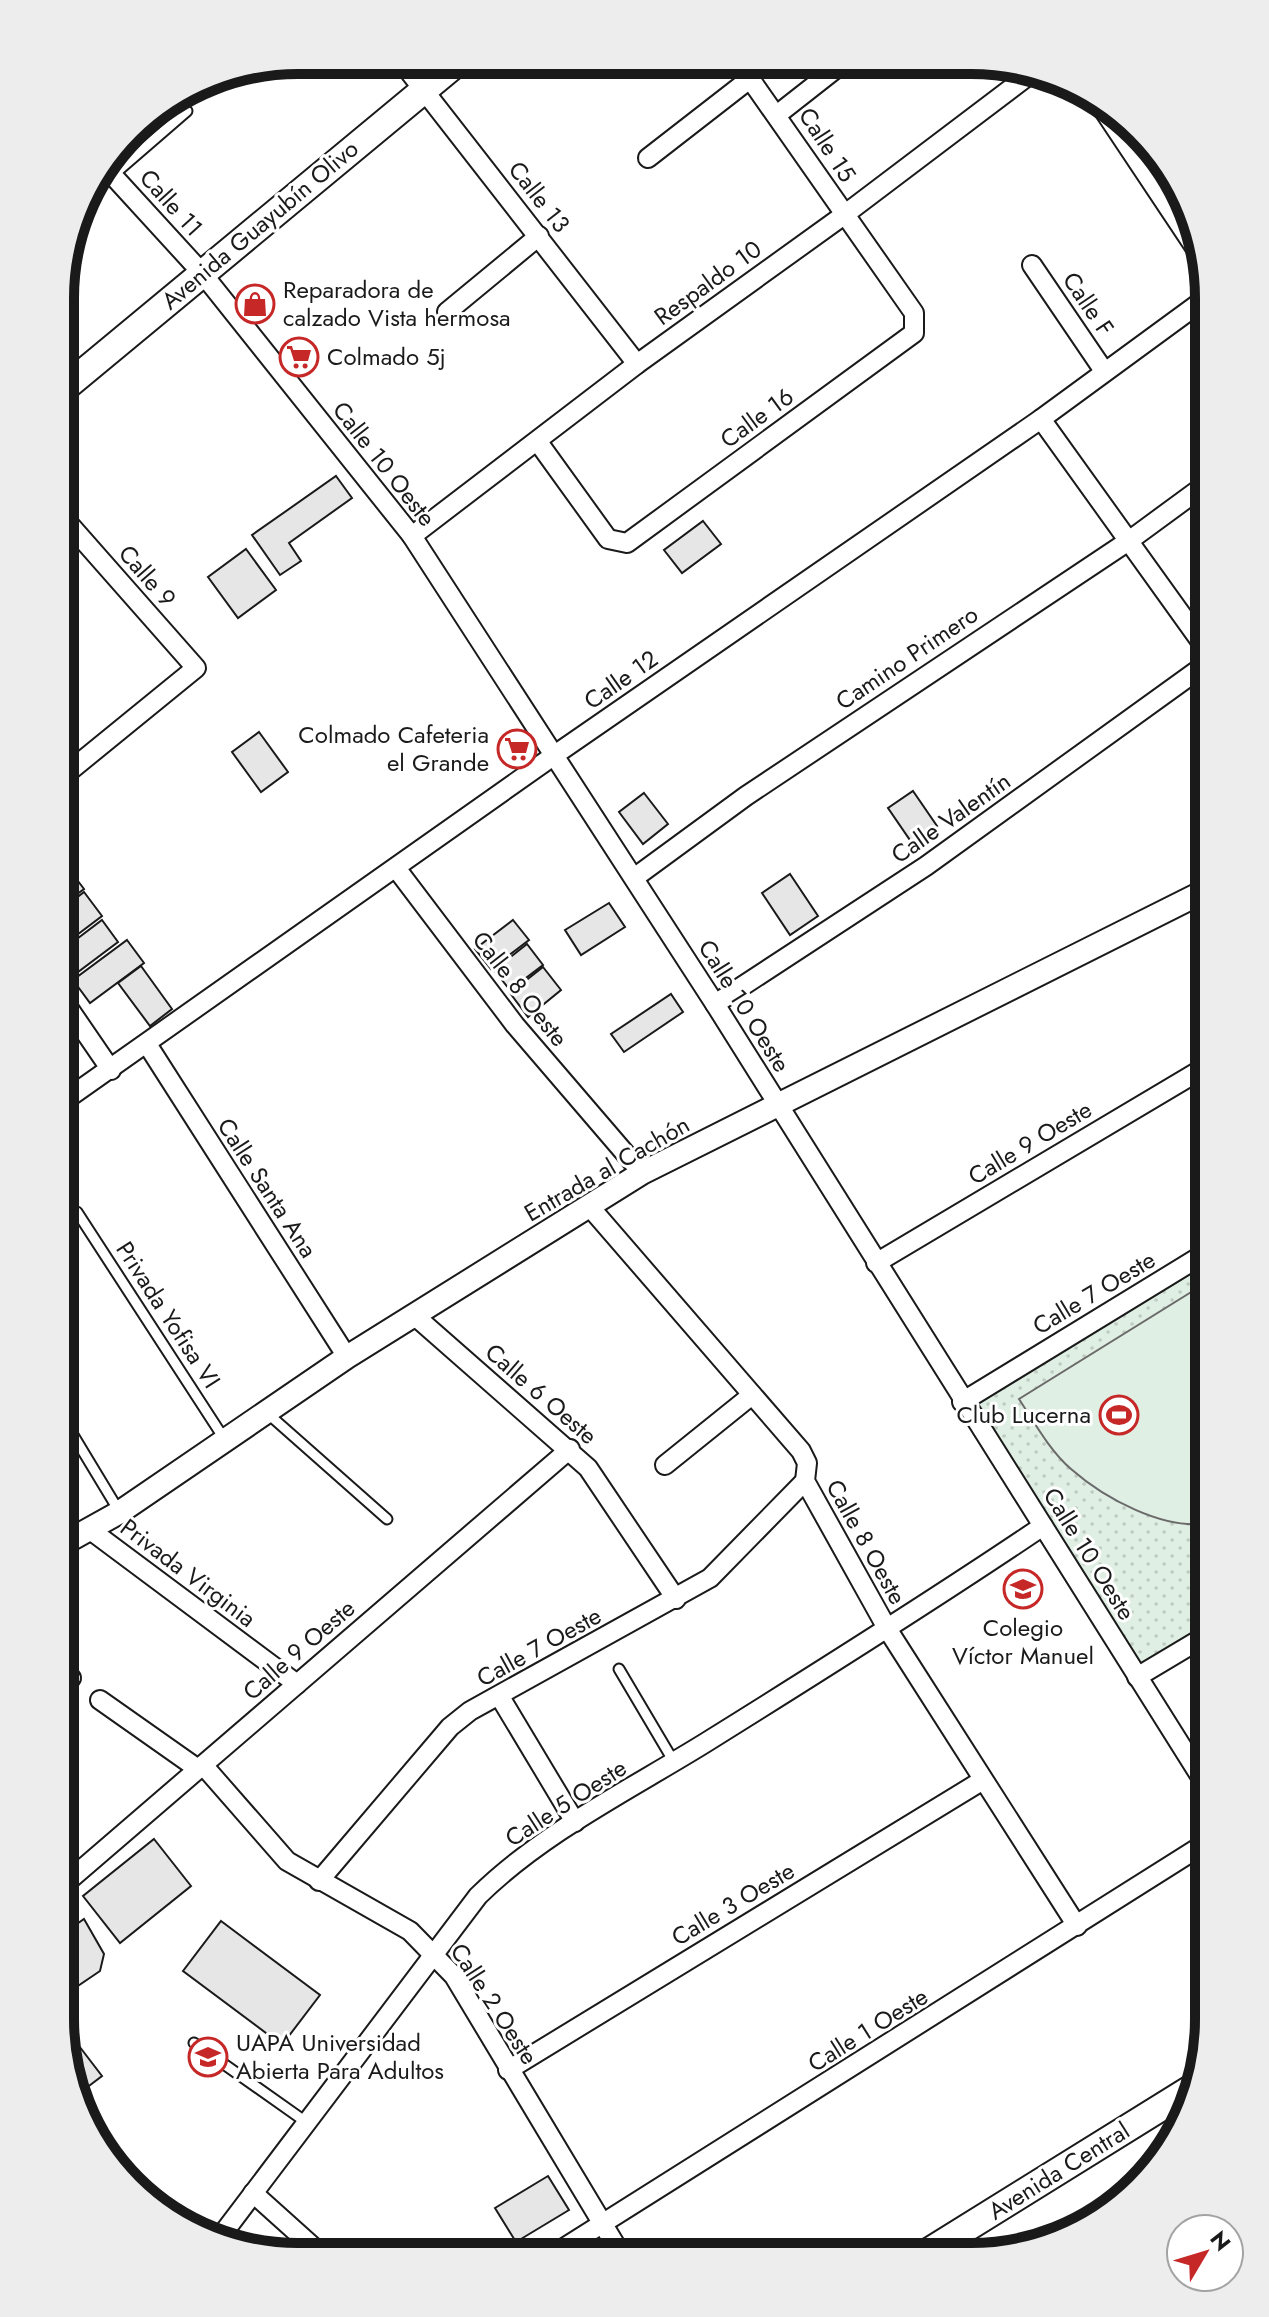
<svg xmlns="http://www.w3.org/2000/svg" width="1269" height="2317" font-family="Jost,sans-serif">
<style>
.park{fill:url(#park-dots);stroke:#6a6a6a;stroke-width:2}
.garden{fill:#e0efe3;stroke:#6a6a6a;stroke-width:2}
.building{fill:#e6e6e6;stroke:#1a1a1a;stroke-width:2}
.lines{fill:none;stroke-linecap:round;stroke-linejoin:round}
.service-casing{stroke:#1a1a1a;stroke-width:13}
.minor-casing{stroke:#1a1a1a;stroke-width:22}
.tertiary-casing{stroke:#1a1a1a;stroke-width:26}
.secondary-casing{stroke:#1a1a1a;stroke-width:30}
.service{stroke:#fff;stroke-width:9}
.minor{stroke:#fff;stroke-width:18}
.tertiary{stroke:#fff;stroke-width:22}
.secondary{stroke:#fff;stroke-width:26}
.labels{text-anchor:middle;stroke-width:6;stroke-linejoin:round;paint-order:stroke}
.street-label{font-size:24px;fill:#1a1a1a;stroke:#fff}
.poi-label{font-size:24px;fill:#1a1a1a;stroke:#fff;text-anchor:start}
.rim{fill:none;stroke:#1a1a1a;stroke-width:10}
</style>
<defs>
<pattern id="park-dots" width="8" height="8" patternUnits="userSpaceOnUse" patternTransform="scale(2)"><rect width="8" height="8" fill="#e0efe3"/><path d="M2 2h.1M6 6h.1" fill="none" stroke="#c0ccc2" stroke-width="1.8" stroke-linecap="round"/></pattern>
</defs>
<rect width="100%" height="100%" fill="#fff"/>
<!-- park -->
<path class="park" d="M 1208,1263 L 1209,1626 L 1141,1668 L 975,1405 Z"/>
<!-- garden -->
<path class="garden" d="M 1209,1281 L 1209,1523 C 1164,1531 1104,1498 1071,1469 C 1050,1451 1034,1422 1019,1399 Z"/>
<!-- building -->
<g class="building">
<path d="M 336,476 L 352,498 L 289,543 L 301,561 L 280,575 L 252,535 Z"/>
<path d="M 703,521 L 721,544 L 682,573 L 664,550 Z"/>
<path d="M 246,549 L 276,590 L 238,618 L 208,577 Z"/>
<path d="M 1209,576 L 1209,625 L 1191,599 L 1208,587 L 1203,581 Z"/>
<path d="M 259,732 L 288,772 L 261,792 L 232,752 Z"/>
<path d="M 913,791 L 937,826 L 912,843 L 888,808 Z"/>
<path d="M 644,793 L 668,824 L 643,844 L 619,812 Z"/>
<path d="M 65,864 L 84,889 L 61,906 L 61,866 Z"/>
<path d="M 790,874 L 818,916 L 790,935 L 762,893 Z"/>
<path d="M 84,892 L 102,916 L 61,947 L 61,910 Z"/>
<path d="M 609,903 L 625,927 L 581,955 L 565,930 Z"/>
<path d="M 102,920 L 118,942 L 70,978 L 61,966 L 61,951 Z"/>
<path d="M 513,920 L 529,940 L 491,969 L 475,949 Z"/>
<path d="M 127,940 L 144,963 L 90,1003 L 73,980 Z"/>
<path d="M 527,944 L 543,965 L 510,990 L 494,970 Z"/>
<path d="M 141,966 L 172,1009 L 150,1026 L 118,983 Z"/>
<path d="M 543,967 L 561,990 L 528,1017 L 510,993 Z"/>
<path d="M 671,994 L 683,1012 L 624,1052 L 611,1034 Z"/>
<path d="M 154,1839 L 191,1886 L 120,1943 L 83,1896 Z"/>
<path d="M 84,1919 L 104,1954 L 100,1971 L 60,1998 L 60,1971 L 64,1968 L 60,1949 L 70,1942 L 64,1933 Z"/>
<path d="M 221,1921 L 320,1995 L 282,2045 L 183,1971 Z"/>
<path d="M 76,2042 L 102,2076 L 81,2092 L 74,2084 L 71,2086 L 65,2051 Z"/>
<path d="M 548,2176 L 569,2210 L 516,2242 L 495,2208 Z"/>
</g>
<g class="lines">
<!-- service casing -->
<g class="service-casing">
<g id="service">
<path d="M 113,175 L 187,111"/>
<path d="M 77,1212 L 225,1440"/>
<path d="M 266,1412 L 387,1519"/>
<path d="M 61,1415 L 119,1511"/>
<path d="M 619,1669 L 674,1762"/>
<path d="M 194,2043 L 306,2122"/>
</g>
</g>
<!-- minor casing -->
<g class="minor-casing">
<g id="minor">
<path d="M 401,61 L 637,364"/>
<path d="M 1100,105 L 1202,258"/>
<path d="M 778,114 L 843,63"/>
<path d="M 648,158 L 751,78"/>
<path d="M 105,167 L 202,273 L 412,536 L 715,1004 L 1209,1790"/>
<path d="M 1032,265 L 1104,371"/>
<path d="M 447,312 L 539,236"/>
<path d="M 1041,419 L 1209,653"/>
<path d="M 538,442 L 608,539 L 627,543 L 914,333 L 914,313 L 739,63"/>
<path d="M 412,536 L 637,364 L 844,215 L 1033,72"/>
<path d="M 61,778 L 196,668 L 62,516"/>
<path d="M 396,868 L 515,1025 L 642,1173"/>
<path d="M 634,878 L 746,796 L 1130,540 L 1209,482"/>
<path d="M 61,997 L 111,1070"/>
<path d="M 715,1004 L 926,866 L 1209,662"/>
<path d="M 147,1044 L 347,1357"/>
<path d="M 61,1103 L 556,754 L 1041,419 L 1209,296"/>
<path d="M 589,1206 L 801,1451 L 807,1463 L 805,1481 L 888,1630 L 1077,1926"/>
<path d="M 876,1263 L 1209,1065"/>
<path d="M 415,1316 L 588,1468 L 676,1599"/>
<path d="M 962,1402 L 1209,1251"/>
<path d="M 665,1465 L 752,1395"/>
<path d="M 89,1529 L 297,1684"/>
<path d="M 60,1670 L 71,1678"/>
<path d="M 1137,1677 L 1209,1634"/>
<path d="M 500,1697 L 575,1822"/>
<path d="M 100,1700 L 198,1769"/>
<path d="M 203,1765 L 287,1861 L 410,1931 L 454,1976 L 622,2256"/>
<path d="M 319,1881 L 450,1727 L 470,1711 L 710,1578 L 805,1481"/>
<path d="M 60,1888 L 570,1449"/>
<path d="M 508,2070 L 983,1780"/>
<path d="M 253,2193 L 322,2255"/>
<path d="M 221,2236 L 478,1896 C 542,1833 629,1790 705,1743 C 819,1672 932,1601 1043,1526"/>
<path d="M 551,2256 L 1209,1841"/>
</g>
</g>
<!-- tertiary casing -->
<g class="tertiary-casing">
<path id="tertiary" d="M 61,1545 L 120,1512 L 347,1357 L 642,1173 L 1209,889"/>
</g>
<!-- secondary casing -->
<g class="secondary-casing">
<g id="secondary">
<path d="M 62,390 L 459,61"/>
<path d="M 920,2257 L 1197,2085"/>
</g>
</g>
<!-- service -->
<use href="#service" class="service"/>
<!-- minor -->
<use href="#minor" class="minor"/>
<!-- tertiary -->
<use href="#tertiary" class="tertiary"/>
<!-- secondary -->
<use href="#secondary" class="secondary"/>
</g>
<!-- icons -->
<defs>
<g id="shop-ring" transform="scale(2)"><circle r="9.5" fill="#fff" stroke="#c62828" stroke-width="1.5"/><path d="M-5-2.5h2.3a2.7 3.5 0 0 1 5.4 0H5L5.5 6h-11ZM-1.5-2.5h3a1.5 2.3 0 0 0-3 0Z" fill="#c62828"/></g>
<g id="supermarket-ring" transform="scale(2)"><circle r="9.5" fill="#fff" stroke="#c62828" stroke-width="1.5"/><path d="M-6-5.5h2.5l.6 2H6L4.5 2H-2.5L-4.4-4H-6ZM-1.5 3.2a1.3 1.3 0 1 0 .1 0ZM3 3.2a1.3 1.3 0 1 0 .1 0Z" fill="#c62828"/></g>
<g id="stadium-ring" transform="scale(2)"><circle r="9.5" fill="#fff" stroke="#c62828" stroke-width="1.5"/><path d="M0-5a6.5 5 0 1 0 0 10a6.5 5 0 1 0 0-10ZM-3.5-1.8h7v3.6h-7Z" fill="#c62828"/></g>
<g id="school-ring" transform="scale(2)"><circle r="9.5" fill="#fff" stroke="#c62828" stroke-width="1.5"/><path d="M0-5L7-2L0 1L-7-2ZM-4 1L0 2.5L4 1V4Q0 6-4 4Z" fill="#c62828"/></g>
<g id="university-ring" transform="scale(2)"><circle r="9.5" fill="#fff" stroke="#c62828" stroke-width="1.5"/><path d="M0-5L7-2L0 1L-7-2ZM-4 1L0 2.5L4 1V4Q0 6-4 4Z" fill="#c62828"/></g>
</defs>
<g fill-rule="evenodd">
<use href="#shop-ring" x="255" y="304"/>
<use href="#supermarket-ring" x="299" y="357"/>
<use href="#supermarket-ring" x="517" y="749"/>
<use href="#stadium-ring" x="1119" y="1415"/>
<use href="#school-ring" x="1023" y="1589"/>
<use href="#university-ring" x="208" y="2057"/>
</g>
<g class="labels">
<!-- street labels -->
<g class="street-label">
<text transform="translate(827 145) rotate(57)" y="8">Calle 15</text>
<text transform="translate(539 197) rotate(52)" y="8">Calle 13</text>
<text transform="translate(171 203) rotate(48)" y="8">Calle 11</text>
<text transform="translate(260 225) rotate(-40)" y="8">Avenida Guayubín Olivo</text>
<text transform="translate(708 283) rotate(-36)" y="8">Respaldo 10</text>
<text transform="translate(1088 304) rotate(56)" y="8">Calle F</text>
<text transform="translate(757 418) rotate(-36)" y="8">Calle 16</text>
<text transform="translate(384 464) rotate(52)" y="8">Calle 10 Oeste</text>
<text transform="translate(147 576) rotate(49)" y="8">Calle 9</text>
<text transform="translate(907 658) rotate(-34)" y="8">Camino Primero</text>
<text transform="translate(621 680) rotate(-35)" y="8">Calle 12</text>
<text transform="translate(951 818) rotate(-35)" y="8">Calle Valentín</text>
<text transform="translate(520 989) rotate(52)" y="8">Calle 8 Oeste</text>
<text transform="translate(744 1006) rotate(58)" y="8">Calle 10 Oeste</text>
<text transform="translate(1030 1143) rotate(-31)" y="8">Calle 9 Oeste</text>
<text transform="translate(607 1169) rotate(-30)" y="8">Entrada al Cachón</text>
<text transform="translate(267 1188) rotate(57)" y="8">Calle Santa Ana</text>
<text transform="translate(1094 1293) rotate(-31)" y="8">Calle 7 Oeste</text>
<text transform="translate(168 1315) rotate(57)" y="8">Privada Yofisa VI</text>
<text transform="translate(541 1394) rotate(41)" y="8">Calle 6 Oeste</text>
<text transform="translate(866 1542) rotate(61)" y="8">Calle 8 Oeste</text>
<text transform="translate(1089 1554) rotate(58)" y="8">Calle 10 Oeste</text>
<text transform="translate(188 1573) rotate(37)" y="8">Privada Virginia</text>
<text transform="translate(539 1647) rotate(-29)" y="8">Calle 7 Oeste</text>
<text transform="translate(299 1650) rotate(-41)" y="8">Calle 9 Oeste</text>
<text transform="translate(566 1803) rotate(-33)" y="8">Calle 5 Oeste</text>
<text transform="translate(733 1904) rotate(-31)" y="8">Calle 3 Oeste</text>
<text transform="translate(494 2004) rotate(57)" y="8">Calle 2 Oeste</text>
<text transform="translate(868 2030) rotate(-32)" y="8">Calle 1 Oeste</text>
<text transform="translate(1059 2171) rotate(-32)" y="8">Avenida Central</text>
</g>
<!-- poi labels -->
<g class="poi-label">
<text x="283" y="298">Reparadora de<tspan x="283" dy="28">calzado Vista hermosa</tspan></text>
<text x="327" y="365">Colmado 5j</text>
<text x="489" y="743" text-anchor="end">Colmado Cafeteria<tspan x="489" dy="28">el Grande</tspan></text>
<text x="1091" y="1423" text-anchor="end">Club Lucerna</text>
<text x="1023" y="1636" text-anchor="middle">Colegio<tspan x="1023" dy="28">Víctor Manuel</tspan></text>
<text x="236" y="2051">UAPA Universidad<tspan x="236" dy="28">Abierta Para Adultos</tspan></text>
</g>
</g>
<!-- crop -->
<path d="M0 0H1269V2317H0ZM298 74H971A224 224 0 0 1 1195 298V2019A224 224 0 0 1 971 2243H298A224 224 0 0 1 74 2019V298A224 224 0 0 1 298 74Z" fill="#ededed" fill-rule="evenodd"/>
<path class="rim" d="M298 74H971A224 224 0 0 1 1195 298V2019A224 224 0 0 1 971 2243H298A224 224 0 0 1 74 2019V298A224 224 0 0 1 298 74Z"/>
<!-- north arrow -->
<g transform="translate(1205 2253) rotate(52)"><circle r="38" fill="#ffffff" stroke="#a3a3a3" stroke-width="2"/>
<path d="M0-6L14 30L0 20L-14 30Z" fill="#c62828"/>
<text y="-12" font-size="22" font-weight="bold" text-anchor="middle" fill="#1a1a1a">N</text>
</g>
</svg>
